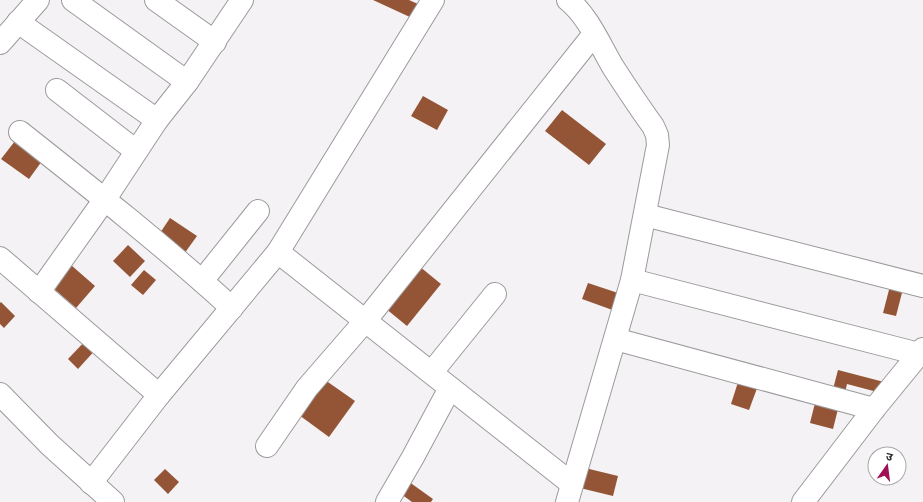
<svg xmlns="http://www.w3.org/2000/svg" width="923" height="502" font-family="'Golos Text','Noto Sans Devanagari',sans-serif">
<style>
.building{fill:#945537}
.lines{fill:none;stroke-linecap:round;stroke-linejoin:round}
.minor-casing{stroke:#9c9a9c;stroke-width:24}
.minor{stroke:#fff;stroke-width:22}
</style>
<rect width="100%" height="100%" fill="#f4f2f4"/>
<!-- building -->
<g class="building">
<path d="M 373,0 L 409,0 L 418,4 L 412,18 Z"/>
<path d="M 423,96 L 448,110 L 437,130 L 411,116 Z"/>
<path d="M 562,110 L 606,144 L 589,165 L 545,131 Z"/>
<path d="M 15,141 L 42,161 L 29,179 L 1,159 Z"/>
<path d="M 170,218 L 197,236 L 184,254 L 158,236 Z"/>
<path d="M 128,245 L 145,261 L 130,277 L 113,261 Z"/>
<path d="M 71,265 L 95,286 L 76,308 L 52,287 Z"/>
<path d="M 419,266 L 441,284 L 407,326 L 385,308 Z"/>
<path d="M 144,270 L 156,280 L 143,295 L 131,285 Z"/>
<path d="M 891,282 L 904,285 L 896,316 L 883,313 Z"/>
<path d="M 588,283 L 624,295 L 618,312 L 582,299 Z"/>
<path d="M 1,302 L 15,316 L 4,328 L 0,324 L 0,303 Z"/>
<path d="M 88,338 L 98,347 L 78,369 L 68,359 Z"/>
<path d="M 838,370 L 884,382 L 881,393 L 847,384 L 844,397 L 832,393 Z"/>
<path d="M 740,376 L 759,383 L 749,410 L 731,404 Z"/>
<path d="M 325,380 L 355,401 L 329,437 L 299,415 Z"/>
<path d="M 816,399 L 839,405 L 833,429 L 810,423 Z"/>
<path d="M 581,467 L 618,476 L 613,496 L 576,487 Z"/>
<path d="M 165,469 L 179,482 L 168,494 L 154,480 Z"/>
<path d="M 405,479 L 433,499 L 431,502 L 412,502 L 397,491 Z"/>
</g>
<g class="lines">
<!-- minor casing -->
<g class="minor-casing">
<g id="minor">
<path d="M 73,0 L 187,82"/>
<path d="M 156,0 L 215,42"/>
<path d="M 18,22 L 157,120"/>
<path d="M 0,43 L 38,0"/>
<path d="M 57,90 L 136,151"/>
<path d="M 20,132 C 92,189 164,246 232,308"/>
<path d="M 645,215 L 923,286"/>
<path d="M 278,252 L 572,484"/>
<path d="M 0,258 L 159,395"/>
<path d="M 632,280 L 919,354"/>
<path d="M 202,281 L 258,211"/>
<path d="M 39,292 L 105,199 L 157,120 L 187,82 L 242,0"/>
<path d="M 615,339 L 874,409"/>
<path d="M 432,372 L 495,294"/>
<path d="M 0,394 L 50,445 L 113,502"/>
<path d="M 267,446 L 307,388 L 366,320 L 594,34"/>
<path d="M 91,483 L 159,395 L 278,252 L 433,0"/>
<path d="M 387,502 L 413,457 L 450,388"/>
<path d="M 567,502 L 632,280 L 658,145 L 657,135 L 653,126 C 639,107 626,87 613,67 C 600,45 588,16 568,0"/>
<path d="M 803,502 L 874,409 L 923,349"/>
</g>
</g>
<!-- minor -->
<use href="#minor" class="minor"/>
</g>
<!-- north arrow -->
<g transform="translate(887 466) rotate(14)"><circle r="19" fill="#ffffff" stroke="#a9a9a9"/>
<path d="M0-3L7 15L0 10L-7 15Z" fill="#a10f55"/>
<text y="-6" font-size="11" font-weight="bold" text-anchor="middle" fill="#282829">उ</text>
</g>
</svg>
